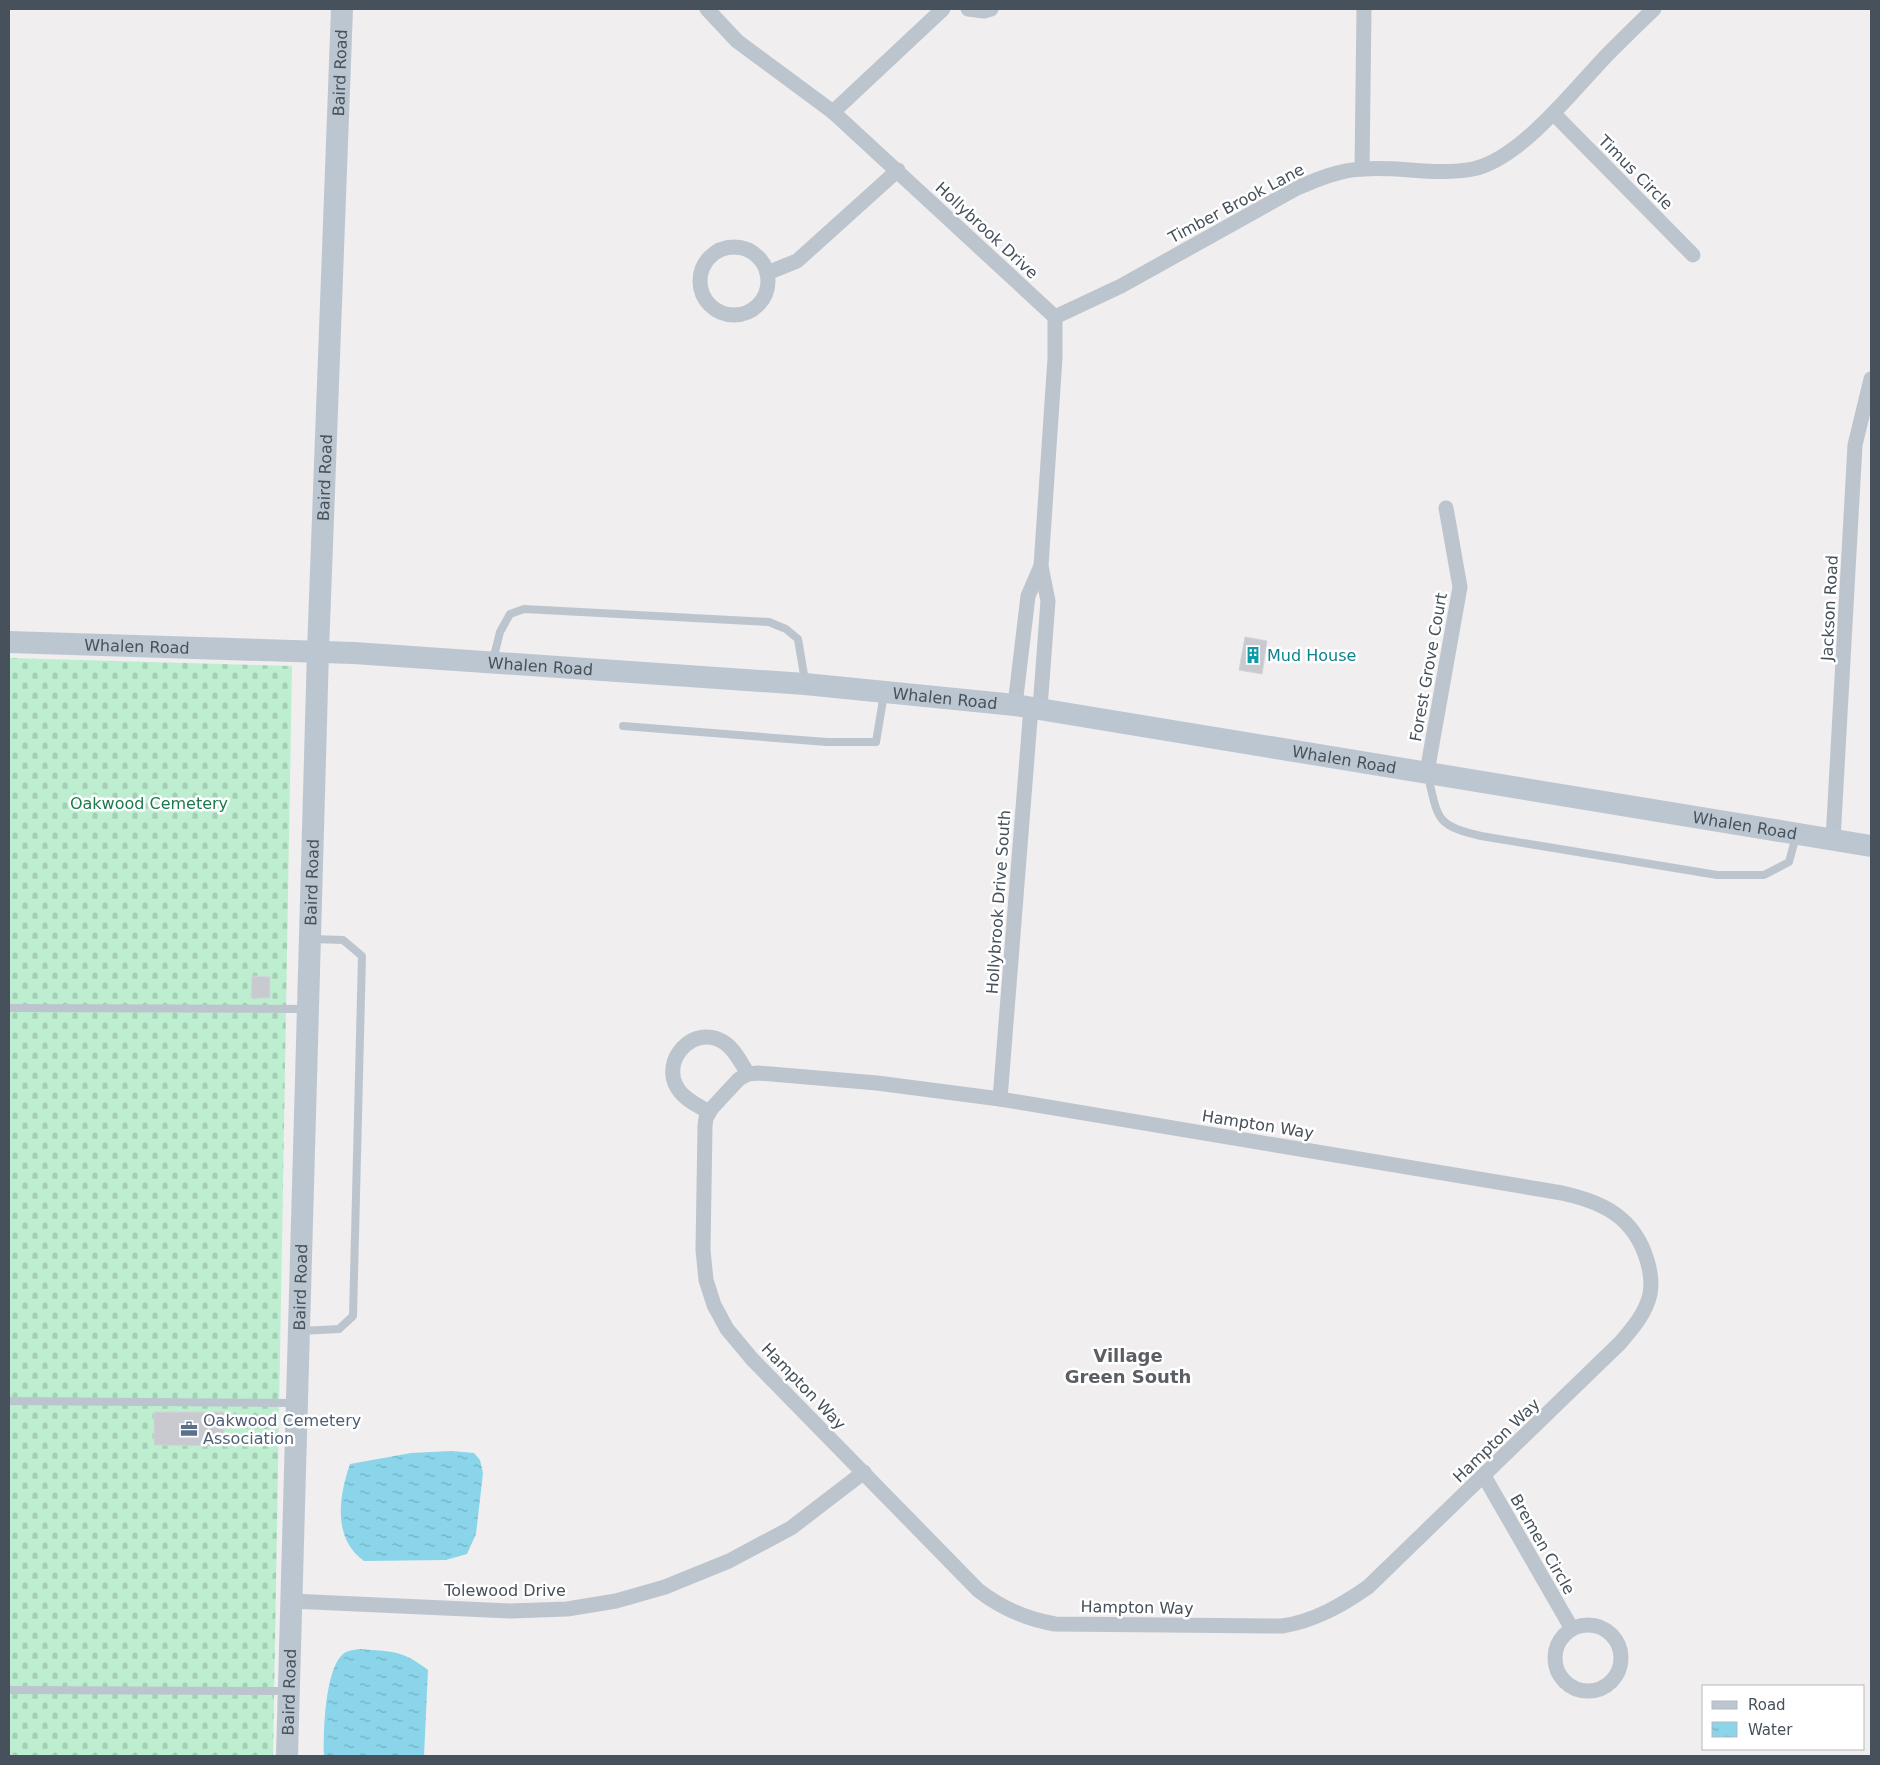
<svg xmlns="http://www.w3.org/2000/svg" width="1880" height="1765" font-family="'DejaVu Sans',sans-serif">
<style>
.cemetery{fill:url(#cemetery-stones)}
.water{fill:url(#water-ripples)}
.building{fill:#c8cad0;stroke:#d2d4d9}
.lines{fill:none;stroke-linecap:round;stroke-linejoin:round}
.lane{stroke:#bcc5cd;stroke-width:8}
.street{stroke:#bcc5cd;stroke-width:15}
.secondary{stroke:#bcc6d1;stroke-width:22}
.labels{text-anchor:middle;stroke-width:5;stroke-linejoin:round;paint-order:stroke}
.street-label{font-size:16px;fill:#46515b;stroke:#fff}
.culture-label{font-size:16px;fill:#0d838f;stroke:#fff;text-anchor:start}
.park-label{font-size:16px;fill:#197a4a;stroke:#fff}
.service-label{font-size:16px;fill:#4e5e75;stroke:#fff;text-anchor:start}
.neighbourhood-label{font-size:18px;font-weight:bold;fill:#5b5e63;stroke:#fff}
</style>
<defs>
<pattern id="cemetery-stones" width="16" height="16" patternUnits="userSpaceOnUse" patternTransform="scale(1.25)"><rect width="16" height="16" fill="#bdeed0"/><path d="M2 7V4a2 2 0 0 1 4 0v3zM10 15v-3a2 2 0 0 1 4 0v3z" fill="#a4ceb5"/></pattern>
<pattern id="water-ripples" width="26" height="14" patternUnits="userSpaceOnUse" patternTransform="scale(1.25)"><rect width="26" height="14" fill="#8bd5ea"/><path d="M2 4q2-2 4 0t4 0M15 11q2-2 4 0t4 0" fill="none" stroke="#73afc1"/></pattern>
</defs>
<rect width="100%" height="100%" fill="#f0eeee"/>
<!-- cemetery -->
<path class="cemetery" d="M 9,658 L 292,666 L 273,1756 L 9,1756 Z"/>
<!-- water -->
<g class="water">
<path d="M 451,1451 L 474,1453 L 480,1460 L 483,1473 L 476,1534 L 467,1554 L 446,1560 L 364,1561 C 332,1538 339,1496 350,1464 L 411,1453 Z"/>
<path d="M 360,1649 C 392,1652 401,1649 428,1670 L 424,1756 L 324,1756 C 323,1733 325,1671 342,1655 C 347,1650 354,1650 360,1649 Z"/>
</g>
<!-- building -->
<g class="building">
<path d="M 1245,637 L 1267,641 L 1262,674 L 1239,670 Z"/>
<path d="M 252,976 L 270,977 L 270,998 L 251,998 Z"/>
<path d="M 154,1412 L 224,1412 L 224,1446 L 154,1445 Z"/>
</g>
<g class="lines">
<!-- lane -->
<g class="lane">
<path d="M 493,660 L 500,632 L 510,614 L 524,609 L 769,622 L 786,629 L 798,639 L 805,681"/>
<path d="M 623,726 L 827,742 L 876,742 L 884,694"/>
<path d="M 1428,777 C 1439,820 1435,825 1481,836 L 1717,875 L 1764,875 L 1789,862 L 1796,836"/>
<path d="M 9,1008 L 307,1009"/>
<path d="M 301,1331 L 339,1329 L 353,1316 L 362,956 L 343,940 L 312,939"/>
<path d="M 9,1401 L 294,1403"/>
<path d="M 9,1690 L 287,1691"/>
</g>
<!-- street -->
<g class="street">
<path d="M 707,9 L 737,41 L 833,112 L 1055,317 L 1055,358 L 1041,566 L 1048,601 L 1040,708"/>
<path d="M 968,9 L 984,11 L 991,9"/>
<path d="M 833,112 L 943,9"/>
<path d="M 1554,114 L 1693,255"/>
<path d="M 1362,169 L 1364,9"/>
<circle cx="734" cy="281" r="34"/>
<path d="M 767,273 L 797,261 L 898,170"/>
<path d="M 1055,317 L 1121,286 L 1297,188 C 1318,179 1339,170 1363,169 C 1399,166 1436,176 1473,169 C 1521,159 1574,89 1608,54 C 1623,39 1638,24 1654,9"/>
<path d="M 1015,705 L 1028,596 L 1041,566"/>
<path d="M 1427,772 L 1460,587 L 1446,508"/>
<path d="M 1833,840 L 1855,445 L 1871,379"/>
<path d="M 758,1073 L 877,1083 L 1000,1099 L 1562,1193 C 1603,1202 1634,1217 1647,1260 C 1650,1270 1652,1284 1650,1294 C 1646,1313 1632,1329 1620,1343 L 1368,1587 C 1342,1605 1315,1621 1282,1626 L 1055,1624 C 1026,1619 1001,1608 978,1590 L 752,1359 L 727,1329 L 714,1305 L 706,1280 L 703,1250 L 705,1126 L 706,1118 L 712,1108 L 739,1079 L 748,1074 Z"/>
<path d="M 1000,1099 L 1031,707"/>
<path d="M 709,1112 C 699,1106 685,1100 678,1089 C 659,1060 695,1022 725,1043 C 735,1050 742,1064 748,1074"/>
<path d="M 1484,1476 L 1572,1629"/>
<path d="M 291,1601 L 510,1611 L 567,1609 L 616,1601 L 665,1587 L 729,1561 L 791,1528 L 864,1472"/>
<circle cx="1588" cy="1658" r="33"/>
</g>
<!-- secondary -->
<g class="secondary">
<path id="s1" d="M 9,642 L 354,653 L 805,684 L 1015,705 L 1871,846"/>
<path id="s2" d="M 287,1756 L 318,651 L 342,9"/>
</g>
</g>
<!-- icons -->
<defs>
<g id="building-bare" transform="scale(1.35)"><path d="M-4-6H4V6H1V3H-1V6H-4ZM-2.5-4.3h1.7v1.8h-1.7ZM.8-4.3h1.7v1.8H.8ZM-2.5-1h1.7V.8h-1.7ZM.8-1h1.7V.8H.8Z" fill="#0f9aa8" stroke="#fff" stroke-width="2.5" paint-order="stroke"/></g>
<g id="office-bare" transform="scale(1.35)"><path d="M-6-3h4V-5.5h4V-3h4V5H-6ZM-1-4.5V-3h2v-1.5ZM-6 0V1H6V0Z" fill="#5c6f8a" stroke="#fff" stroke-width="2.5" paint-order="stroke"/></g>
</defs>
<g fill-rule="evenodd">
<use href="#building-bare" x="1253" y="655"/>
<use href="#office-bare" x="189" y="1429"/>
</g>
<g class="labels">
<!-- street labels -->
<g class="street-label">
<text dy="6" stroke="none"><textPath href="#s2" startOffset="1684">Baird Road</textPath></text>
<text transform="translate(1636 172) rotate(45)" y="6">Timus Circle</text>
<text transform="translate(1236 203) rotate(-28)" y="6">Timber Brook Lane</text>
<text transform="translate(987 230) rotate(43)" y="6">Hollybrook Drive</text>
<text dy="6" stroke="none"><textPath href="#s2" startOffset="1279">Baird Road</textPath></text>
<text transform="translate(1829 608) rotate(-87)" y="6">Jackson Road</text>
<text dy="6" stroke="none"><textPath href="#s1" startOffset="128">Whalen Road</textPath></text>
<text dy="6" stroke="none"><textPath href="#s1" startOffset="532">Whalen Road</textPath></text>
<text transform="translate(1428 667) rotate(-80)" y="6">Forest Grove Court</text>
<text dy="6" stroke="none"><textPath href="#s1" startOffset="938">Whalen Road</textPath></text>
<text dy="6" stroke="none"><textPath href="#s1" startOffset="1342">Whalen Road</textPath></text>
<text dy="6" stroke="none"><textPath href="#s1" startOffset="1748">Whalen Road</textPath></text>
<text dy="6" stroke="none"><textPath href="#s2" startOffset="874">Baird Road</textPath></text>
<text transform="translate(998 902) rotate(-86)" y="6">Hollybrook Drive South</text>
<text transform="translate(1258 1124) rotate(9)" y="6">Hampton Way</text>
<text dy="6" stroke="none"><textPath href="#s2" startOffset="469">Baird Road</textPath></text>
<text transform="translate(804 1386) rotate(46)" y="6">Hampton Way</text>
<text transform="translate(1496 1440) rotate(-44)" y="6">Hampton Way</text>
<text transform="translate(1543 1544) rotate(60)" y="6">Bremen Circle</text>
<text x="505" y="1596">Tolewood Drive</text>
<text transform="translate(1137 1607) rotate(1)" y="6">Hampton Way</text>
<text dy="6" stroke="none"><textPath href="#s2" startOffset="64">Baird Road</textPath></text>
</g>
<!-- culture labels -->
<g class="culture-label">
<text x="1267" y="661">Mud House</text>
</g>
<!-- park labels -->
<g class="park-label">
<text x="149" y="809">Oakwood Cemetery</text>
</g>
<!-- service labels -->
<g class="service-label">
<text x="203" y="1426">Oakwood Cemetery<tspan x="203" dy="18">Association</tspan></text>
</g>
<!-- neighbourhood labels -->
<g class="neighbourhood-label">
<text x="1128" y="1362">Village<tspan x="1128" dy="21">Green South</tspan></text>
</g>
</g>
<!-- border -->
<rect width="1880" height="1765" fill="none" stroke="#46515b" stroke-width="20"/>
<!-- legend -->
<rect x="1702" y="1685" width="162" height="65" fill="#ffffff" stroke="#b5b9bd"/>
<rect x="1712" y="1701" width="25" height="8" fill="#bcc6d1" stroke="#b5b9bd"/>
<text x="1748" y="1710" font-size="15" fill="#46515b">Road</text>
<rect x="1712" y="1722" width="25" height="15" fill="url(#water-ripples)" stroke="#b5b9bd"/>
<text x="1748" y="1735" font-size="15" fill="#46515b">Water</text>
</svg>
